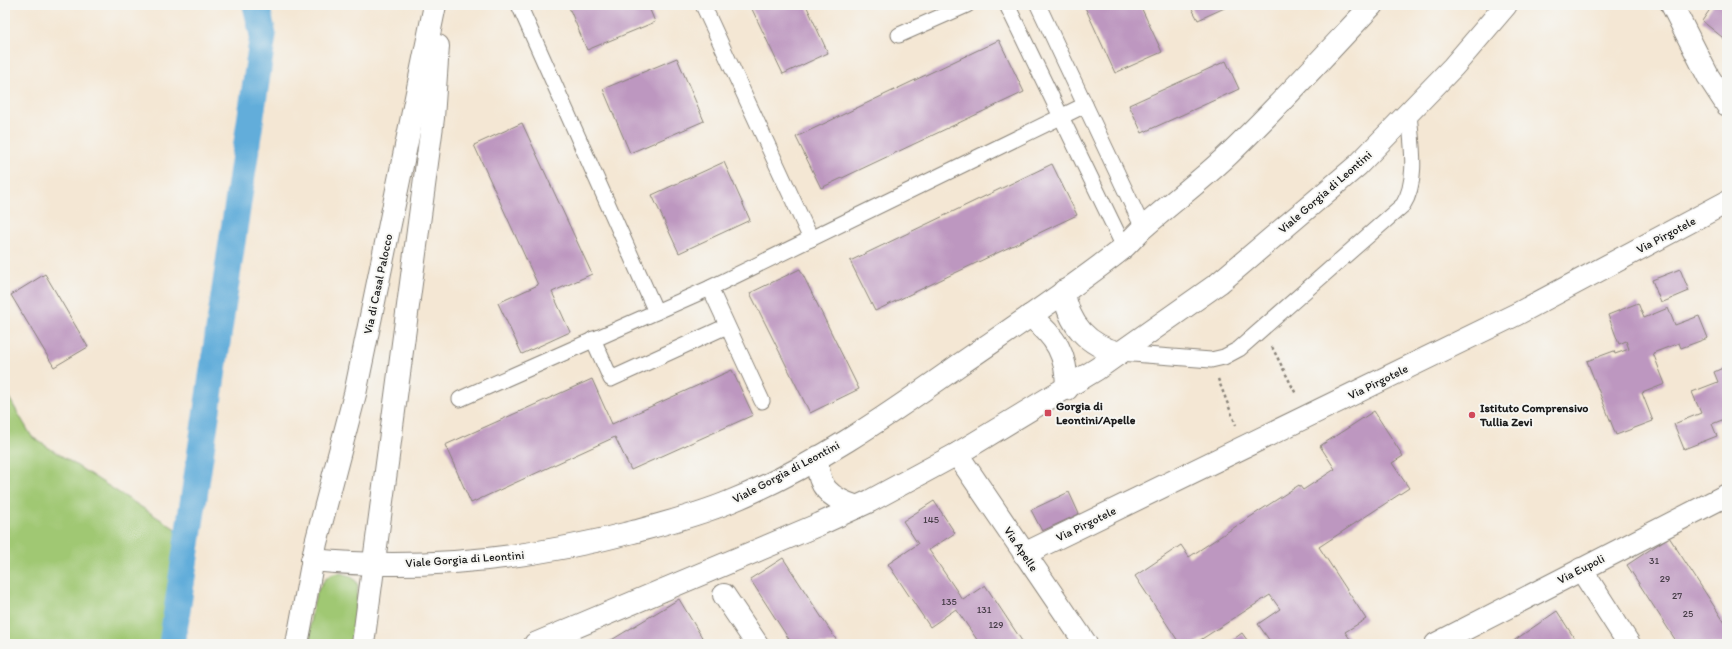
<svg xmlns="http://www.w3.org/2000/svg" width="1732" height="649" font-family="Itim,sans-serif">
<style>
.green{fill:#a0c873;stroke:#5e7248}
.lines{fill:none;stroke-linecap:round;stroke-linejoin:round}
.canal{stroke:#62adda;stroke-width:27}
.building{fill:#bd97c0}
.service-casing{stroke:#888278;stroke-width:17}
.minor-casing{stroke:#888278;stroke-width:24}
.path{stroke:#888278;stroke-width:2.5;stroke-dasharray:3 3;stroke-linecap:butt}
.service{stroke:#fff;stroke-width:15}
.minor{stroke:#fff;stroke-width:22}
.poi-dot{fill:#d1495b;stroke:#f6f6f2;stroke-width:1.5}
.labels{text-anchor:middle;stroke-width:4;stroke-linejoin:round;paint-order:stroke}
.number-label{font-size:10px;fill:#443b45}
.street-label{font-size:12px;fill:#1c1c1c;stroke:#f6f6f2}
.poi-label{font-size:12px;font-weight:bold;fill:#1c1c1c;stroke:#f6f6f2;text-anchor:start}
</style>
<rect width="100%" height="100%" fill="#f6f6f2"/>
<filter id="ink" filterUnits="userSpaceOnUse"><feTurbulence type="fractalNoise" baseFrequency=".025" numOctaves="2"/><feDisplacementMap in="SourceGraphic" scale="8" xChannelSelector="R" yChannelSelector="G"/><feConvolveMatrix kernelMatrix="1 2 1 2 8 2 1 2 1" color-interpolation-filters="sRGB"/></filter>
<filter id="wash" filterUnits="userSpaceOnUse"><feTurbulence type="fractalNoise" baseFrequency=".012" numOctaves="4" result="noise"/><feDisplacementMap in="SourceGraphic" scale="16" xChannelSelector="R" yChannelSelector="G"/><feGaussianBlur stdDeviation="0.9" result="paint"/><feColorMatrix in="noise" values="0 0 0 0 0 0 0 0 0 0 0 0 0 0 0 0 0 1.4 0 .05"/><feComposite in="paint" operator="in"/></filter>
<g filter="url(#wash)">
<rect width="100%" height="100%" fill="#f4e7d4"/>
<!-- green -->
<g class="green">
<path d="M 5,391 L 32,437 L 188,537 L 172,644 L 5,644 Z"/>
<path d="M 340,573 C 349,575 355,577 358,586 L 352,644 L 307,644 C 311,623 312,573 340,573 Z"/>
</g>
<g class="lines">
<!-- canal -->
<path class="canal" d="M 172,644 L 263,35 L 256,5"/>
</g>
<g id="blocks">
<!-- building -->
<g class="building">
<path d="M 568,5 L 648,5 L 655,22 L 587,50 Z"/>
<path d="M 750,5 L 806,5 L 828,53 L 783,74 Z"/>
<path d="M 1084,5 L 1140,5 L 1162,52 L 1115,73 Z"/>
<path d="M 1190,5 L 1231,5 L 1198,20 Z"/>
<path d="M 1713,5 L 1727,5 L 1727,41 L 1702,21 Z"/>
<path d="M 999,40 L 1024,92 L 821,188 L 796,137 Z"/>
<path d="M 677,58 L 704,121 L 630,153 L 603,89 Z"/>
<path d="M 1226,61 L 1239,89 L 1142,133 L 1129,105 Z"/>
<path d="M 522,123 L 592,274 L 552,292 L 570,332 L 522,354 L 498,303 L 538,285 L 474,145 Z"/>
<path d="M 724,162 L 750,220 L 679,253 L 652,195 Z"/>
<path d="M 1052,164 L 1077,215 L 875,311 L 850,261 Z"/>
<path d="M 800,269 L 859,389 L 810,413 L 750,293 Z"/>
<path d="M 1680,269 L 1689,291 L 1661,303 L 1652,280 Z"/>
<path d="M 45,274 L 88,347 L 54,367 L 11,295 Z"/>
<path d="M 1638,303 L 1644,318 L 1668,308 L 1675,325 L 1699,316 L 1708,338 L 1681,348 L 1679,343 L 1653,353 L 1665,384 L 1642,393 L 1653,421 L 1616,435 L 1587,361 L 1614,351 L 1615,354 L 1629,349 L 1626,341 L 1619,344 L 1608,315 Z"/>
<path d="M 1727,366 L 1727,418 L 1712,424 L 1717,436 L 1684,449 L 1674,424 L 1701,413 L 1692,392 L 1718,382 L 1714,372 Z"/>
<path d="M 732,370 L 753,415 L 631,470 L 615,437 L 471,503 L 445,445 L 592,379 L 612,424 Z"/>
<path d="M 1374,411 L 1403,456 L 1392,463 L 1409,488 L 1319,547 L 1366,619 L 1345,632 L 1350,639 L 1343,644 L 1272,644 L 1258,624 L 1280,609 L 1270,595 L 1194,644 L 1180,644 L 1135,576 L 1181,545 L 1189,557 L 1299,485 L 1303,490 L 1335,469 L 1320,446 Z"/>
<path d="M 1069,492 L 1079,514 L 1042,531 L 1031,510 Z"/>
<path d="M 934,501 L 955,533 L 929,550 L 963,600 L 985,585 L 1024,644 L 980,644 L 956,609 L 930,627 L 888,564 L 918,544 L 903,521 Z"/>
<path d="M 1669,537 L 1727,626 L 1727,644 L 1678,644 L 1627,565 Z"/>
<path d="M 783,558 L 839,644 L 792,644 L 750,579 Z"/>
<path d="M 679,599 L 706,644 L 605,644 Z"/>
<path d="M 1557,611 L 1578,644 L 1513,644 L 1512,642 Z"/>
<path d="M 1242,633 L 1250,644 L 1227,644 Z"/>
</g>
</g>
</g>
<g filter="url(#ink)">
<use href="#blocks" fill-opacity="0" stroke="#888278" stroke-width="1"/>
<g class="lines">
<!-- service casing -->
<g class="service-casing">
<g id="service">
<path d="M 519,5 L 656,312"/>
<path d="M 703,5 L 811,239"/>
<path d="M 1007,5 L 1124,247"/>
<path d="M 1038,5 L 1143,228"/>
<path d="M 899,35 L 967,5"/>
<path d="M 710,288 L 762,401"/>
<path d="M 593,339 L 611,379 L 727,326"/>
<path d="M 1120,353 L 1211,360 L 1224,357 L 1239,349 L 1403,205 C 1419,180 1411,141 1409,113"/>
<path d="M 460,399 L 710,288 L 1085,105"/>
</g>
</g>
<!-- minor casing -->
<g class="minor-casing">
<g id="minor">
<path d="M 1672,5 L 1708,76 L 1727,105"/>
<path d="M 1064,291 C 1068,324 1088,346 1120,353"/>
<path d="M 1030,316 C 1056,337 1067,354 1067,389"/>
<path d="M 957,454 L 1086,644"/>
<path d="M 818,457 C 816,487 830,498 857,507"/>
<path d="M 1024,554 L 1517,314 L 1727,202"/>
<path d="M 312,560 C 420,571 529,559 633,532 C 666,523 698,515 729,502 C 811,469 887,416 959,365 C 1014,327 1070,290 1122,249 C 1130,242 1136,234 1144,227 C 1172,202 1202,180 1229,154 C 1279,106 1325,55 1372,5"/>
<path d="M 1581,569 L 1629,644"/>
<path d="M 724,595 L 757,644"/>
<path d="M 297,644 L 316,543 L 355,394 L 435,5"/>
<path d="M 363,644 L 433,118 L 438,46"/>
<path d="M 535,644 L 820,524 L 870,501 L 957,454 L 1097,369 L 1219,283 L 1358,165 L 1453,67 L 1506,5"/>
<path d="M 1436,644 L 1727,495"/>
</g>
</g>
<!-- path -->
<g class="path">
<path d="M 1272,347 L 1296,394"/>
<path d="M 1218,379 L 1236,425"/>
</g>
<!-- service -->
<use href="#service" class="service"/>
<!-- minor -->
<use href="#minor" class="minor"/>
</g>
</g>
<!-- markers -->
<g class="poi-dot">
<rect x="1044" y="409" width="8" height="8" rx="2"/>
<circle cx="1472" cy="415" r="4"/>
</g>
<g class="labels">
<!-- number labels -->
<g class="number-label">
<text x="931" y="523">145</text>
<text x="1654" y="564">31</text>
<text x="1665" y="582">29</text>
<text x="1677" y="599">27</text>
<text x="949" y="605">135</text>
<text x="984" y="613">131</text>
<text x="1688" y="617">25</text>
<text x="996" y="628">129</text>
</g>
<!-- street labels -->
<g class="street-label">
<text transform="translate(1325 192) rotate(-41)" y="4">Viale Gorgia di Leontini</text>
<text transform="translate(1666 235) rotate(-28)" y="4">Via Pirgotele</text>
<text transform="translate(378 284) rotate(-78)" y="4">Via di Casal Palocco</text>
<text transform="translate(1378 382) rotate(-26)" y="4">Via Pirgotele</text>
<text transform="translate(786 472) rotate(-28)" y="4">Viale Gorgia di Leontini</text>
<text transform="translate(1086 524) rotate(-26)" y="4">Via Pirgotele</text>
<text transform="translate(1021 549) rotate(56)" y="4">Via Apelle</text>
<text transform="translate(465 559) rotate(-4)" y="4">Viale Gorgia di Leontini</text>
<text transform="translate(1581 569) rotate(-27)" y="4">Via Eupoli</text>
</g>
<!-- poi labels -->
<g class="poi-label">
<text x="1056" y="410">Gorgia di<tspan x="1056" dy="14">Leontini/Apelle</tspan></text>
<text x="1480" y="412">Istituto Comprensivo<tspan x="1480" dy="14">Tullia Zevi</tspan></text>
</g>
</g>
<!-- margin -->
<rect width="1732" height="649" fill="none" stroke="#f6f6f2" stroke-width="20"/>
</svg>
